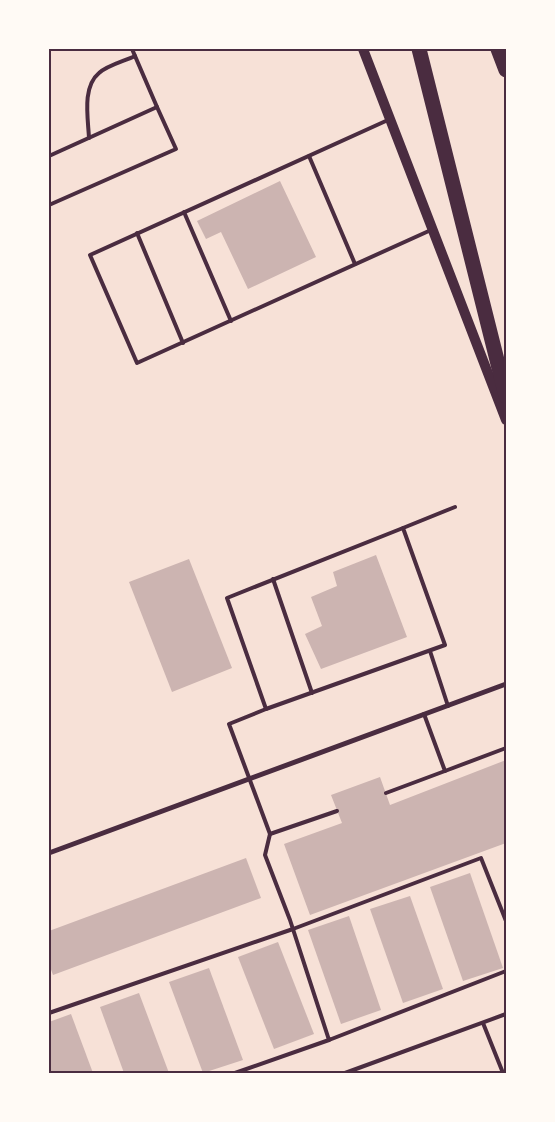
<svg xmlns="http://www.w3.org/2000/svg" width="555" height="1122" font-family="Poppins,sans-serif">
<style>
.building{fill:#ccb4b1}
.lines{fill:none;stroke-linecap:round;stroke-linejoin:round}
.service{stroke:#4a2c40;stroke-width:4}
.minor{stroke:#4a2c40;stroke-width:5}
.secondary{stroke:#4a2c40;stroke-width:10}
.motorway{stroke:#4a2c40;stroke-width:15}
.neatline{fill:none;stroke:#4a2c40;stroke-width:2}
</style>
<rect width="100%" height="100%" fill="#f7e1d7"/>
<!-- building -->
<g class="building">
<path d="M 280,181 L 316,257 L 248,289 L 221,232 L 206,239 L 197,221 Z"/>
<path d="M 376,555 L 407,637 L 321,669 L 305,634 L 322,626 L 311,597 L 337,586 L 333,572 Z"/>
<path d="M 189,559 L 232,668 L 172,692 L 129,582 Z"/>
<path d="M 506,760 L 506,843 L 310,915 L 284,844 L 342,823 L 331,795 L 380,777 L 390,805 Z"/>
<path d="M 246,858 L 261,898 L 53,975 L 49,964 L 49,931 Z"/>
<path d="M 470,873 L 503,968 L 463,981 L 430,887 Z"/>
<path d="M 410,896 L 443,989 L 403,1003 L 370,909 Z"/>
<path d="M 349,916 L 381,1010 L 341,1024 L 308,930 Z"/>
<path d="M 278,942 L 314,1034 L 274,1049 L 238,957 Z"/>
<path d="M 209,968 L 243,1060 L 203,1073 L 169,982 Z"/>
<path d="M 139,993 L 169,1073 L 124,1073 L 100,1007 Z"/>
<path d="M 71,1014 L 93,1073 L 49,1073 L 49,1022 Z"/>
</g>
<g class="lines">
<!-- service -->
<g class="service">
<path d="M 132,49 L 157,107"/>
<path d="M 388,120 L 90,255 L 137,363 L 431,230"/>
<path d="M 89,138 C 88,118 82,87 99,73 C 108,65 125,61 135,56"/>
<path d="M 49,156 L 157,107 L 176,149 L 49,205"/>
<path d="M 309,156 L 355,264"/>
<path d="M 184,212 L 231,321"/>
<path d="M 137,233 L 183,343"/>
<path d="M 403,528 L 227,598 L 266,709 L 229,724 L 270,834 L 265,855 L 290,920 L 329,1040 L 506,971"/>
<path d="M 273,579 L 312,693"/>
<path d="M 430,651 L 448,706"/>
<path d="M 266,709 L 445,645 L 403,528 L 455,507"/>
<path d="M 445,771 L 506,748"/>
<path d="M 386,793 L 445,771 L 424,714"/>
<path d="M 270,834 L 337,811"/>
<path d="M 49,1013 L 293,929 L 481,858 L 506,921"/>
<path d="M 483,1023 L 503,1073"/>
<path d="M 235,1073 L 329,1040"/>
<path d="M 345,1073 L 506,1014"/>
</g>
<!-- minor -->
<path class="minor" d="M 49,853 L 506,684"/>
<!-- secondary -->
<path class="secondary" d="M 363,49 L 506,420"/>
<!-- motorway -->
<g class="motorway">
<path d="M 419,49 L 506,396"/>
<path d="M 498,49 L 506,70"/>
</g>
</g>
<!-- border -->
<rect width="555" height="1122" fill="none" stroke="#fffaf5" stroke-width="100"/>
<rect x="50" y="50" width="455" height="1022" class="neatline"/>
</svg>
